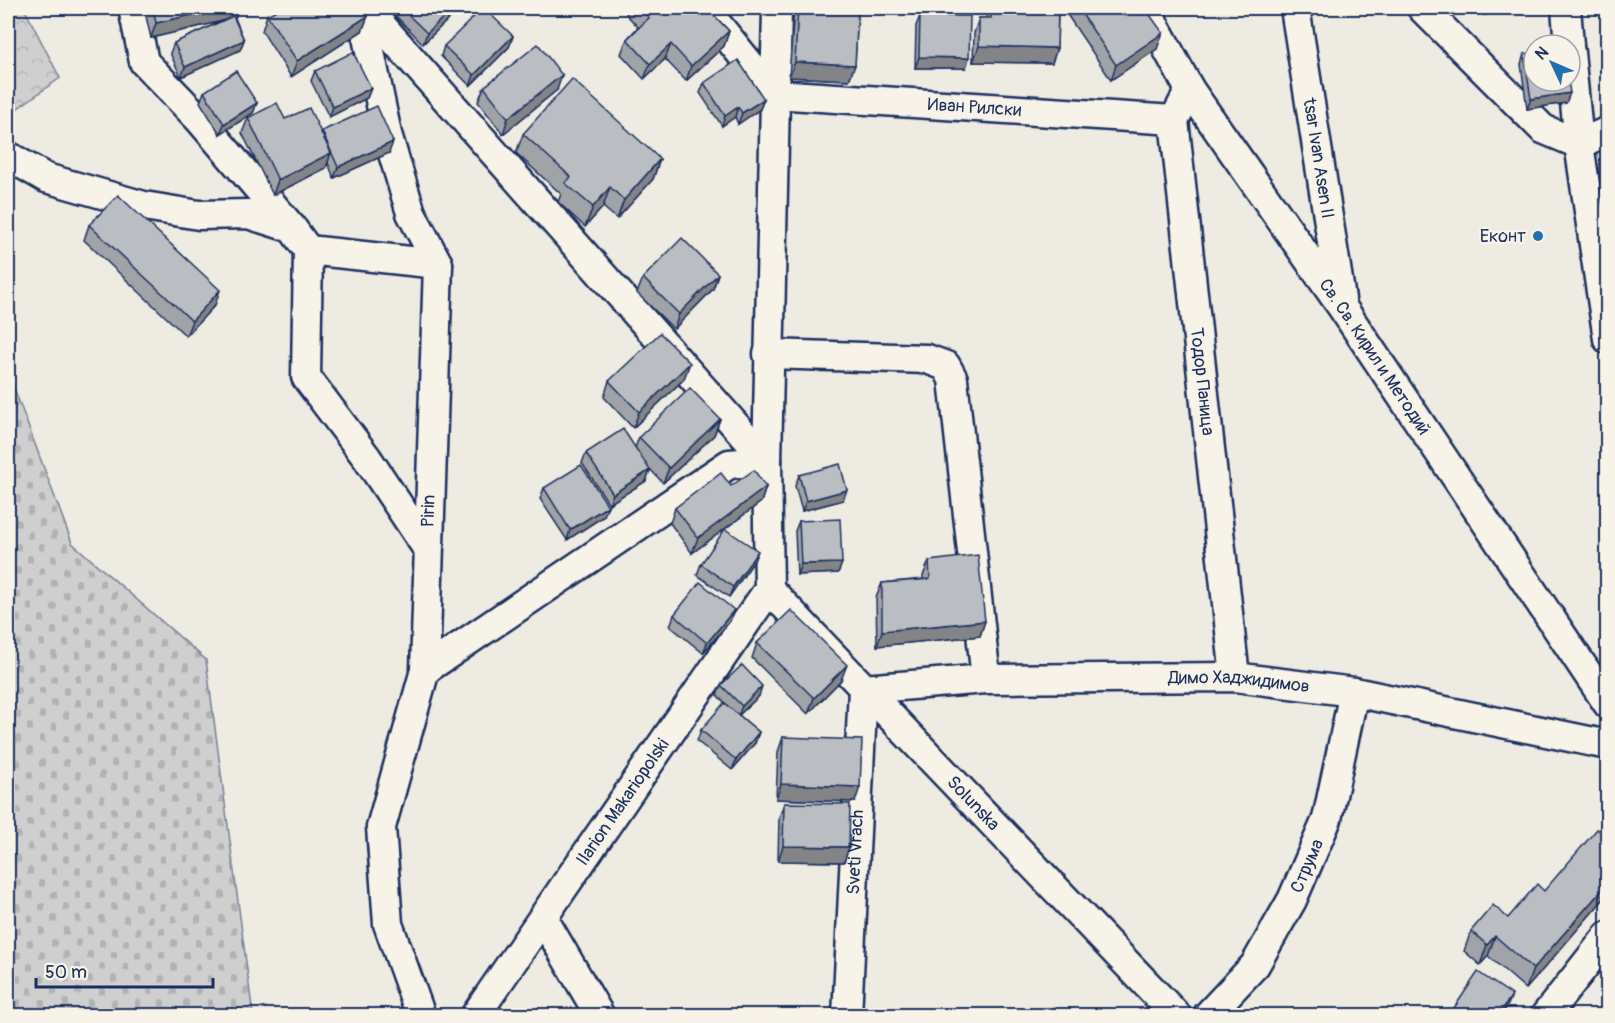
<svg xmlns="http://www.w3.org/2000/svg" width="1615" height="1023" font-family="Pangolin,sans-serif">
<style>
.forest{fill:url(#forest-crowns);stroke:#757f96;stroke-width:1.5}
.cemetery{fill:url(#cemetery-stones);stroke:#757f96;stroke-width:1.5}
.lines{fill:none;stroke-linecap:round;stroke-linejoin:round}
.minor-casing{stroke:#1b2f5e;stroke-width:33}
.minor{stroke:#f7f3e8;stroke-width:28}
.wall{fill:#a0a3a7;stroke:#1b2f5e;stroke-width:1.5}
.shaded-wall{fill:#828488;stroke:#1b2f5e;stroke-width:1.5}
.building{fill:#babdc2;stroke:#1b2f5e;stroke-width:1.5}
.poi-dot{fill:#1f6fb2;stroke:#f7f3e8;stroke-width:2}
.labels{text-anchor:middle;stroke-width:4.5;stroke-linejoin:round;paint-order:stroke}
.street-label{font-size:18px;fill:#1b2f5e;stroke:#f7f3e8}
.poi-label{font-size:18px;fill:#1b2f5e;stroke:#f7f3e8;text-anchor:end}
</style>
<defs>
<pattern id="forest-crowns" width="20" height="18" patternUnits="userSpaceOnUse" patternTransform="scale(1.5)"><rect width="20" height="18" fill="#cfcfcf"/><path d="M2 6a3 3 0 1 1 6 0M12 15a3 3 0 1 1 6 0" fill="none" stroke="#b1b2b4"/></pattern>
<pattern id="cemetery-stones" width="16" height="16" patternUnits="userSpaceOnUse" patternTransform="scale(1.5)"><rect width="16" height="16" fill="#cfcfcf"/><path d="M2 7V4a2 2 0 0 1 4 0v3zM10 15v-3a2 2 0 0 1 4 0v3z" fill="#b1b2b4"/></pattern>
</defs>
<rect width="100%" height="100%" fill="#eeebe2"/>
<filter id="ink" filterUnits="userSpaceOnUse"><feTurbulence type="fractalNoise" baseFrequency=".0167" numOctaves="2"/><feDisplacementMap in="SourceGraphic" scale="12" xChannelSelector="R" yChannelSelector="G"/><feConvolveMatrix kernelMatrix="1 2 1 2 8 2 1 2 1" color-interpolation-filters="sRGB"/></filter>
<g filter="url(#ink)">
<!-- forest -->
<path class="forest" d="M 8,8 L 24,8 L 60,78 L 8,115 Z"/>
<!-- cemetery -->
<path class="cemetery" d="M 8,372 L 72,543 L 206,660 L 253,1015 L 8,1015 Z"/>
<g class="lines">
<!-- minor casing -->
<g class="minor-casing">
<g id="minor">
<path d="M 133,8 L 144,62 L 199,119 L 292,228"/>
<path d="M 361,8 L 387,134 L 411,213 L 438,264 L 425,670 L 381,827 L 388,924 L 421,1016"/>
<path d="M 366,8 L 767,461 L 777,8"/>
<path d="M 704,8 L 774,94"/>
<path id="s1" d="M 1145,8 L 1190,90 L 1342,307 L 1608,704"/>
<path id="s2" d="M 1295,8 L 1341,299"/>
<path d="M 1422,8 L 1543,129 L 1579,144 L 1608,131"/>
<path d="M 1566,8 L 1569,45"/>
<path d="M 1570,52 L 1579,144 L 1608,339"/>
<path id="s3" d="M 1190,90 L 1174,120 L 1235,677"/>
<path id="s4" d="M 774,94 L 1174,120"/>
<path d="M 8,156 L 46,178 L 144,206 L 199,215 L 248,214 L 292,228 L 308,250"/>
<path d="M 768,354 L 927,359 L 946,366 L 953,379 L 986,679"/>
<path d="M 427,548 L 367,458 L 306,377 L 308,250 L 438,264"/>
<path id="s5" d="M 769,589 L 1177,1016"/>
<path d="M 425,670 L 729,464 L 767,461 L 769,589"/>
<path d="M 543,918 L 600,1016"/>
<path id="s6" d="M 475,1016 L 769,589"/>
<path id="s7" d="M 847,1016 L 863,689 L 986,679 L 1235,677 L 1354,692 L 1608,745"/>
<path id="s8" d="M 1207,1016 L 1255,965 L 1292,900 L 1327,819 L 1354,692"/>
<path d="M 1545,1016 L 1608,936"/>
</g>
</g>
<!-- minor -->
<use href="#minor" class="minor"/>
</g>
<!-- wall -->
<g class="wall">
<path d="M 144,8 L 239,8 L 235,18 L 244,40 L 240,50 L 181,77 L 170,53 L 174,43 L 222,21 L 151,38 Z"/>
<path d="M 395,8 L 460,8 L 423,44 L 393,13 Z"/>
<path d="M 629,8 L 707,8 L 729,31 L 724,46 L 686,81 L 665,59 L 644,79 L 621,54 L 627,39 L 638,27 L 626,14 Z"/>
<path d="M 794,8 L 858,8 L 855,65 L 849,80 L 789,77 Z"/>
<path d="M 987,8 L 1058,8 L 1057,48 L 1052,63 L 973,62 L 974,33 L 979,18 L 986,18 Z"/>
<path d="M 1066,8 L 1145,8 L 1157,49 L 1111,80 L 1064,10 Z"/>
<path d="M 1483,8 L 1528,8 L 1484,15 Z"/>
<path d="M 267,15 L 368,16 L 362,31 L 291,77 L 262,31 Z"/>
<path d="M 920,16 L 966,68 L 915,68 L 916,26 Z"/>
<path d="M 513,36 L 509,47 L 470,86 L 441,56 L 444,46 Z"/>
<path d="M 1524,54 L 1566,103 L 1527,109 L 1521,64 Z"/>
<path d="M 315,71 L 371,88 L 367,98 L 329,117 L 311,81 Z"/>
<path d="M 704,83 L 764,99 L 760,109 L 738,124 L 735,117 L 722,126 L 700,93 Z"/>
<path d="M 484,87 L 557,90 L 503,134 L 478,102 Z"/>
<path d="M 204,92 L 257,103 L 253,113 L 220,134 L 200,102 Z"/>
<path d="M 248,118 L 285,119 L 321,133 L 322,131 L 389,153 L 334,178 L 328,163 L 326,168 L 273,195 L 242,133 Z"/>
<path d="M 523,134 L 660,159 L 653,179 L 617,219 L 603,207 L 585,227 L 558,202 L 561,194 L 516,153 Z"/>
<path d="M 89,225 L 215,305 L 186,336 L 84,240 Z"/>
<path d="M 718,274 L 713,289 L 674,329 L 637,293 L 643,278 Z"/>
<path d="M 684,379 L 633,428 L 604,397 L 609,381 Z"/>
<path d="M 720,419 L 714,435 L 663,483 L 648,467 L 650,470 L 646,481 L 609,504 L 582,463 L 586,453 L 635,448 L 639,437 Z"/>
<path d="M 799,475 L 843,500 L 802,511 L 795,486 Z"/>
<path d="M 731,486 L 766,487 L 761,502 L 692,553 L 670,523 L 675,508 Z"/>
<path d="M 544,488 L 604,516 L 567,540 L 540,499 Z"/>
<path d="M 799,521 L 842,563 L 838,573 L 797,575 L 795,531 Z"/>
<path d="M 754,561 L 729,597 L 697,575 L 701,564 Z"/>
<path d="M 929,561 L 985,621 L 980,636 L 877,646 L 876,598 L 882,583 L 923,579 L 923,576 Z"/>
<path d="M 734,610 L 730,621 L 703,653 L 670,626 L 674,615 Z"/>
<path d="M 757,643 L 841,680 L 808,714 L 752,658 Z"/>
<path d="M 721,685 L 759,696 L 739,715 L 759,732 L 755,743 L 732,770 L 697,741 L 701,730 L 727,705 L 717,695 Z"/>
<path d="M 783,737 L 855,802 L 776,799 L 778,752 Z"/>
<path d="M 784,803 L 849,847 L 844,862 L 778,861 L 779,818 Z"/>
<path d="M 1608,838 L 1608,894 L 1526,989 L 1488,956 L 1480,965 L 1464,951 L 1471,931 L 1508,918 L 1544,891 Z"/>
</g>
<!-- shaded-wall -->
<g class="shaded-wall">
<path d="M 222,8 L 239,8 L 235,18 L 151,38 L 156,23 Z"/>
<path d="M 453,8 L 460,8 L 423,44 L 427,33 Z"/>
<path d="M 1487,8 L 1528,8 L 1484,15 Z"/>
<path d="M 368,16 L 362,31 L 291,77 L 297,61 Z"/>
<path d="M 729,31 L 724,46 L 686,81 L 691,66 Z"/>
<path d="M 1163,33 L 1157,49 L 1111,80 L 1116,65 Z"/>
<path d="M 513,36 L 509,47 L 470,86 L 474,75 Z"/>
<path d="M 244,40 L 240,50 L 181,77 L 185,67 Z"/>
<path d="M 671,44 L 665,59 L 644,79 L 650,64 Z"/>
<path d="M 979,46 L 1057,48 L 1052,63 L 973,62 Z"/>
<path d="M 919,57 L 969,58 L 966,68 L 915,68 Z"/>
<path d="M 795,62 L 855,65 L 849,80 L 789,77 Z"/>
<path d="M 562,75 L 557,90 L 503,134 L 508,118 Z"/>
<path d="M 371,88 L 367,98 L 329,117 L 333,107 Z"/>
<path d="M 1570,93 L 1566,103 L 1527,109 L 1531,99 Z"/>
<path d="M 764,99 L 760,109 L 738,124 L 742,113 Z"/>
<path d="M 257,103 L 253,113 L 220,134 L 224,124 Z"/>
<path d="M 738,107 L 735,117 L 722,126 L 725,116 Z"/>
<path d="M 393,142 L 389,153 L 334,178 L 338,167 Z"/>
<path d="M 331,153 L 326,168 L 273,195 L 278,180 Z"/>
<path d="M 660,159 L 653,179 L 617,219 L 624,200 Z"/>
<path d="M 610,187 L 603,207 L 585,227 L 593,207 Z"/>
<path d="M 718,274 L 713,289 L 674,329 L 679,314 Z"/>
<path d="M 220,290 L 215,305 L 186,336 L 192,321 Z"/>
<path d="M 690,363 L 684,379 L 633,428 L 639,412 Z"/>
<path d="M 720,419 L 714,435 L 663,483 L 669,468 Z"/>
<path d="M 650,470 L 646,481 L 609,504 L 613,494 Z"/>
<path d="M 766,487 L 761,502 L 692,553 L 698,538 Z"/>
<path d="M 847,490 L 843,500 L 802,511 L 806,501 Z"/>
<path d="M 608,506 L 604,516 L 567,540 L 570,530 Z"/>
<path d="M 758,551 L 754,561 L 729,597 L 733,587 Z"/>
<path d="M 842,563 L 838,573 L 797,575 L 801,564 Z"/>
<path d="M 734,610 L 730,621 L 703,653 L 707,643 Z"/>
<path d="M 985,621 L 980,636 L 877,646 L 882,631 Z"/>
<path d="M 847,665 L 841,680 L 808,714 L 814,698 Z"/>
<path d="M 762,686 L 759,696 L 738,716 L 742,706 Z"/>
<path d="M 759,732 L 755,743 L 732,770 L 736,760 Z"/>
<path d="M 781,784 L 860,787 L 855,802 L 776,799 Z"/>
<path d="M 783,846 L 849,847 L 844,862 L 778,861 Z"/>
<path d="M 1608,883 L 1608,894 L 1526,989 L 1533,969 Z"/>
<path d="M 1495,936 L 1488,956 L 1480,965 L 1487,945 Z"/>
<path d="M 1512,995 L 1508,1005 L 1501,1016 L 1498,1016 Z"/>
</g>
<!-- building -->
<g class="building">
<path d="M 153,8 L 222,8 L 156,23 Z"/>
<path d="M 280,8 L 362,8 L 368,16 L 297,61 L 267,15 Z"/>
<path d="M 401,8 L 453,8 L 427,33 Z"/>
<path d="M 483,8 L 484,8 L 513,36 L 474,75 L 444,46 Z"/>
<path d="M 640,8 L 707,8 L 729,31 L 691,66 L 671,44 L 650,64 L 627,39 L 649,18 Z"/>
<path d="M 798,8 L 858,8 L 855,65 L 795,62 Z"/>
<path d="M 991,8 L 1058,8 L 1057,48 L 979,46 L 979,18 L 991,18 Z"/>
<path d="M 1078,8 L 1145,8 L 1163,33 L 1116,65 Z"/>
<path d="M 233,16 L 244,40 L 185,67 L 174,43 Z"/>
<path d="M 920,16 L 970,16 L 969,58 L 919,57 Z"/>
<path d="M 538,44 L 562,75 L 508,118 L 484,87 Z"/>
<path d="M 353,52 L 371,88 L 333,107 L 315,71 Z"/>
<path d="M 1534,52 L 1534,81 L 1568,81 L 1570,93 L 1531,99 L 1524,54 Z"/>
<path d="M 738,60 L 764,99 L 742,113 L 738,107 L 725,116 L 704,83 Z"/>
<path d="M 236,71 L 257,103 L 224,124 L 204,92 Z"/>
<path d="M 572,79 L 660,159 L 624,200 L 610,187 L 593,207 L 565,183 L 571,177 L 523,134 Z"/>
<path d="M 277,103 L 285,119 L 309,108 L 331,153 L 278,180 L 248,118 Z"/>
<path d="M 377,106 L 393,142 L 338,167 L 322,131 Z"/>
<path d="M 118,195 L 220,290 L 192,321 L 89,225 Z"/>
<path d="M 682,238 L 718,274 L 679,314 L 643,278 Z"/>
<path d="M 660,333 L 690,363 L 639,412 L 609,381 Z"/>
<path d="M 690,388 L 720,419 L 669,468 L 639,437 Z"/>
<path d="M 623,429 L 650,470 L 613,494 L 586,453 Z"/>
<path d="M 840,464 L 847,490 L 806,501 L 799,475 Z"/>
<path d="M 581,465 L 608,506 L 570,530 L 544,488 Z"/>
<path d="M 754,470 L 766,487 L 698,538 L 675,508 L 721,473 L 731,486 Z"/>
<path d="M 840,519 L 842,563 L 801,564 L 799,521 Z"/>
<path d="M 725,529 L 758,551 L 733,587 L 701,564 Z"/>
<path d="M 978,555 L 985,621 L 882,631 L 882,583 L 930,579 L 929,561 Z"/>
<path d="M 700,582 L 734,610 L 707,643 L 674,615 Z"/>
<path d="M 791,610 L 847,665 L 814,698 L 757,643 Z"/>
<path d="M 742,665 L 762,686 L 742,706 L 721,685 Z"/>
<path d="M 724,703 L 759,732 L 736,760 L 701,730 Z"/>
<path d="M 783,737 L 862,740 L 860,787 L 781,784 Z"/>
<path d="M 784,803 L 850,804 L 849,847 L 783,846 Z"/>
<path d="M 1597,829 L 1608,838 L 1608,883 L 1533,969 L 1495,936 L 1487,945 L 1471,931 L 1493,905 L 1508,918 L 1537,884 L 1544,891 Z"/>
<path d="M 1478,972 L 1512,995 L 1498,1016 L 1452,1016 L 1450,1014 Z"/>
</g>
</g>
<!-- markers -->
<circle class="poi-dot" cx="1538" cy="236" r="6"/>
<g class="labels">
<!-- street labels -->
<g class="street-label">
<text dy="6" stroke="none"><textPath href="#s4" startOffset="201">Иван Рилски</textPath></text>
<text dy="6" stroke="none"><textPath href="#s2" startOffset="152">tsar Ivan Asen II</textPath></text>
<text dy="6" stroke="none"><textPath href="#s1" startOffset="418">Св. Св. Кирил и Методий</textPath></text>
<text dy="6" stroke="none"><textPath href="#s3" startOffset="297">Тодор Паница</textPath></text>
<text transform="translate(428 511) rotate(-88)" y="6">Pirin</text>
<text dy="6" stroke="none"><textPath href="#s7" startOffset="704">Димо Хаджидимов</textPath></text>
<text dy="6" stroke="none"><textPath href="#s6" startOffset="260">Ilarion Makariopolski</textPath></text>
<text dy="6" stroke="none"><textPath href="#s5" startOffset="296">Solunska</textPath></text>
<text dy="6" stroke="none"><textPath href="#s7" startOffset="164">Sveti Vrach</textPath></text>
<text dy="6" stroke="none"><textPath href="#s8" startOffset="182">Струма</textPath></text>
</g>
<!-- poi labels -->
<g class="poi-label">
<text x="1526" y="242">Еконт</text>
</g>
</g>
<!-- margin -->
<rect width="1615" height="1023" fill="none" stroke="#f7f3e8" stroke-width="30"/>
<rect x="15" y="15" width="1585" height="993" fill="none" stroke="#1b2f5e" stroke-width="2" filter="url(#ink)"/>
<!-- north arrow -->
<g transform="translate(1552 63) rotate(314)"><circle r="28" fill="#f7f3e8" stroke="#9fa5b1" stroke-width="1.5"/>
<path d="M0-4.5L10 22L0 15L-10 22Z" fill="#1f6fb2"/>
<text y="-9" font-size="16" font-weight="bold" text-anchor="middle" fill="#1b2f5e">N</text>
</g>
<!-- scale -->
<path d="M36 978v9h177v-9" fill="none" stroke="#1b2f5e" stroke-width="3"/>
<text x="45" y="978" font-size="18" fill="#1b2f5e" stroke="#f7f3e8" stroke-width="4.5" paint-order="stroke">50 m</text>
</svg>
